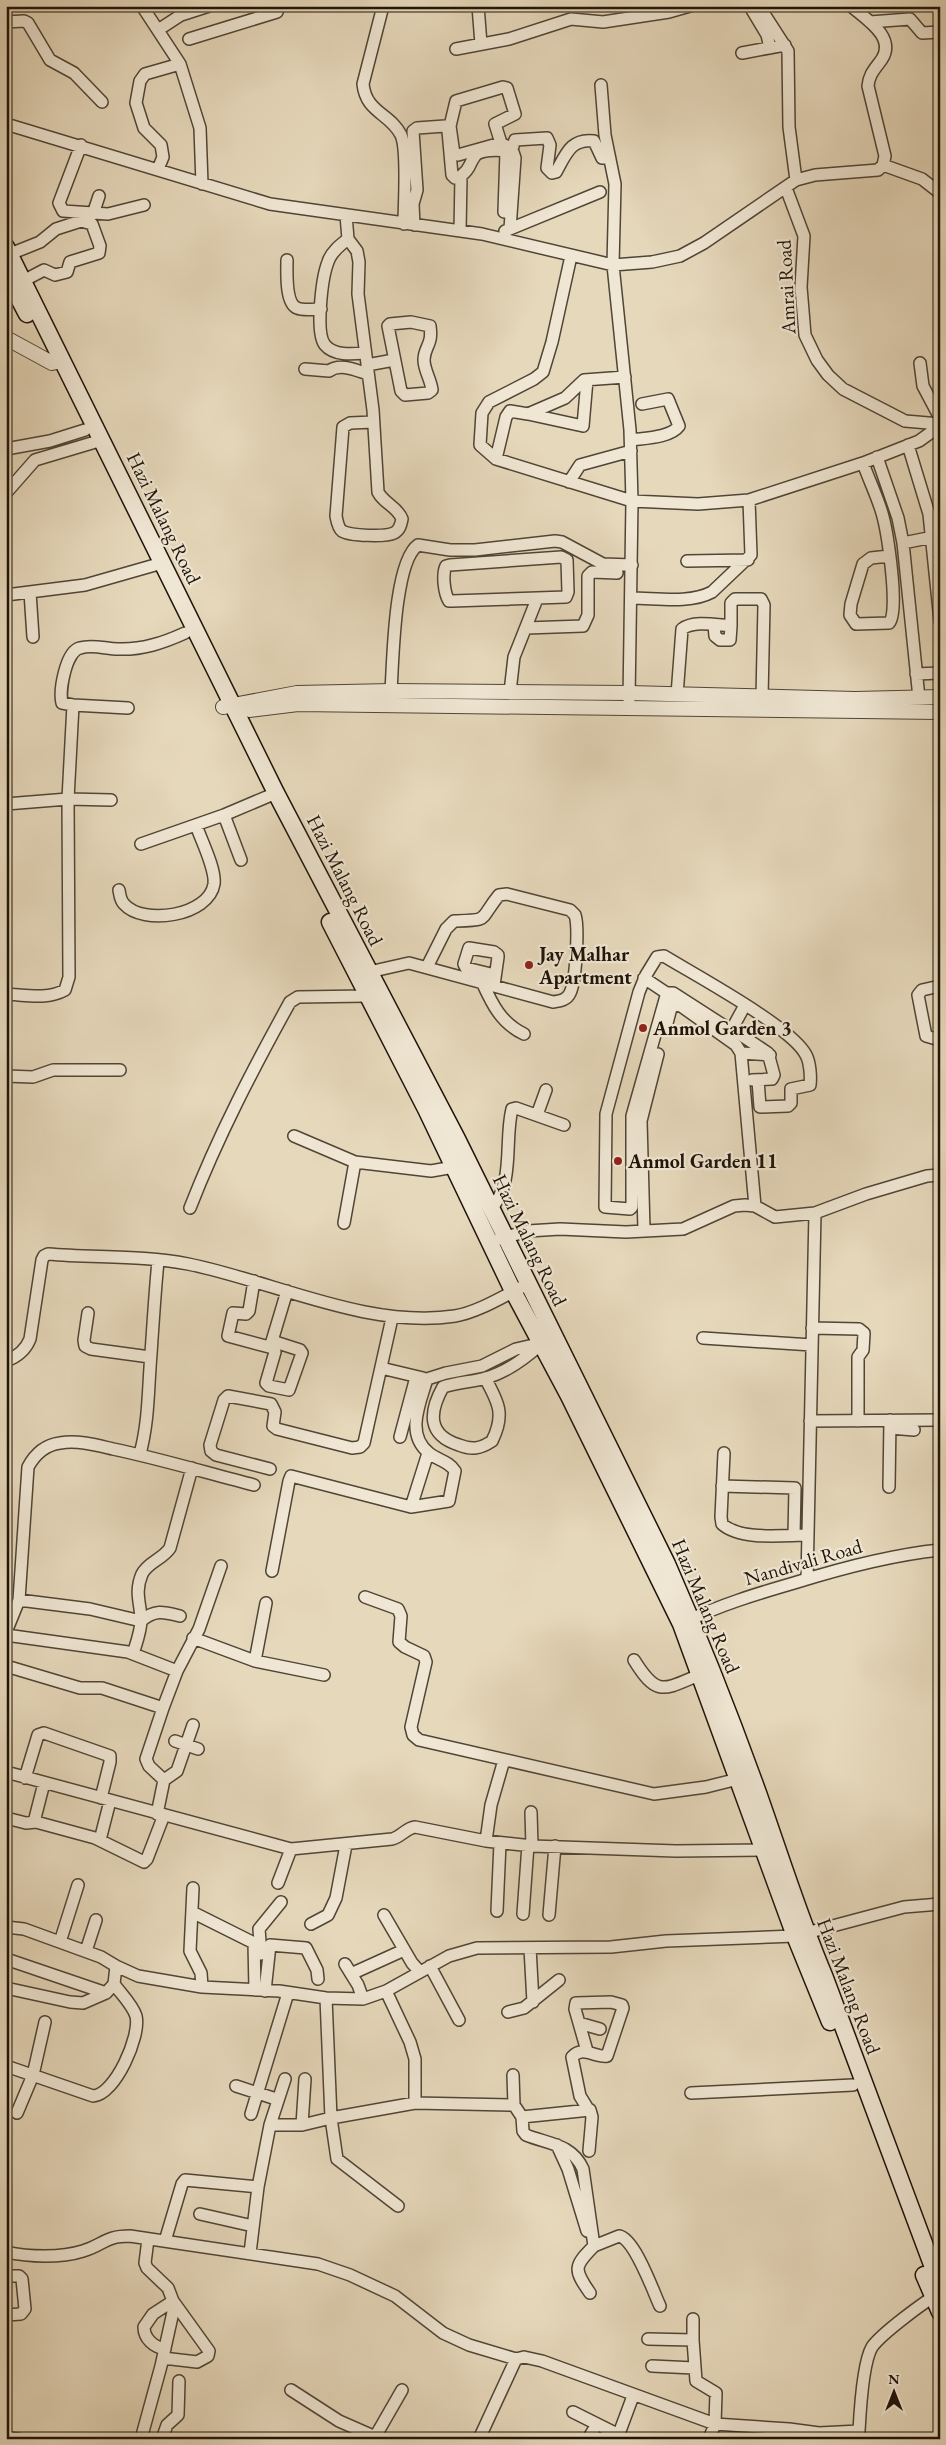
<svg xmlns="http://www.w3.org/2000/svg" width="946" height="2445" font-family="'EB Garamond',serif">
  <rect width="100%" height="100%" fill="#e6d8bb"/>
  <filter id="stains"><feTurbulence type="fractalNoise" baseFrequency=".004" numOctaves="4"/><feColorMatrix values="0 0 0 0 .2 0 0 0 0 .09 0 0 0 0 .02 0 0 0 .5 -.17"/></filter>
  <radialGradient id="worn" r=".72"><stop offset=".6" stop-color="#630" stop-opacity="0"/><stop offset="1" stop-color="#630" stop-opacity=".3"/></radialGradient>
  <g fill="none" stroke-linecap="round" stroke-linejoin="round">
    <g stroke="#504536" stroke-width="14">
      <path id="minor" d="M142,6L180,64L200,128L202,184
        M383,6L363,84C366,113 390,113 401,135C408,150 404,204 404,224
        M478,6L481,44
        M759,6L788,51L789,127L796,180
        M851,6C866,19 896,37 882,59C875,69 869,74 868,86L885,156L883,165L878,170L815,175L796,180L704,243L680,256L652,262L613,265L630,430L632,501L698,504L749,500L863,463L919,441L940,426
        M752,10L767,35L770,48
        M6,22L24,21L28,23L50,60L74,73L102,102
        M870,22L910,19L922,33L940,32
        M158,30L181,15L209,6
        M189,39L277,12L279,6
        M456,49L509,39L571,19L603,22L669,12L690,6
        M742,53L785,45
        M6,124L270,204L482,234L613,265L615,184L605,135L601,85
        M501,143L495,124L515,114L507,88L503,87L456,101L450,126L454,154L458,155L501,143L512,149
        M81,145L59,203L63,211L108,214L144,205
        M883,165L922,179L940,193
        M158,169L163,157L161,145L144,128L136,103L140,81L145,74L180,64
        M461,176C472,167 468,165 475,156C479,150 500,149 506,152L504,212
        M786,188L804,236L801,287L805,335L817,360L828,375L843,389L905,421L940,424
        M93,214L99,196
        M346,215L348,239L357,251L359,262L358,294L373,410L378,492C384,504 397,506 402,519C401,524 400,530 394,533C386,537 350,536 342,531C338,528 337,521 336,516L343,427L350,423L373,422
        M414,225L413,204L417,190L413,131L417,128L445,126L448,131L452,175L455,178L461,176L460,231
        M510,229L515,158L512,149L515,140L547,138L550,145L547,168L552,173L556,172C566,154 571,138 594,141L602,158H608
        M505,231L600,192
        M348,239C340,245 331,252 328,262C322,277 315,333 325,345C334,356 353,354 365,353
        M10,254L40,242L56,229L81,221L92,224L100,246L99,253L70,262L67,272L55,275L44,270L23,281
        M571,256L552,342L543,372L534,379L489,402L482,413L480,445L496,459L632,501L629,700
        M287,260C287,271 285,303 297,308C304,311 314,309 321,309
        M411,322L430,326C433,346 424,346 424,360C424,370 431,380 432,390L428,393L405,395L401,391L388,326L390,324Z
        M920,363L923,386L940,418
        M367,365L394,360
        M305,369L329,371C340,363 355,370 368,374
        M528,414L583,426L587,380
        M631,440C644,438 670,438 679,426L668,399L642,404
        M908,445L929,514L940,621
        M6,449L50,441L85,430
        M877,457L898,518L903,543L919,698
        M496,459L506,417L510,411L528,414L565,398L584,380L625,377
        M863,463C869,480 877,496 882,513C887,530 900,612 889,623L856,624L850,615L851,604L863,564L871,558L889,556
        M569,482L580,465L631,451
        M6,493L35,460L102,440
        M903,543L933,537
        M561,557L567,560L568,592L566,597L452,601H449C444,593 442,574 446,566L450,565Z
        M687,561L748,560
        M30,592L33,637
        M6,595L85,585L162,563
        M632,598C656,598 690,604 712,592L751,555L749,500
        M714,625L715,636L720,640H730L731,626
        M526,628L583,626L588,615V576L592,572L617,573
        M916,674L940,673
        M391,691C393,661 394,562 418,545L450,550H475L555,541L562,542L603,564L632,565
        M510,692L514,657L537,599
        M677,695L682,629C694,620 716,625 731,626V603L735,599H761L764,605L762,697
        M128,708L73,705L62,703C59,690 66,651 80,648C92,644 106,649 118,649C142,650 163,643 185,633
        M6,804L68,799L111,800
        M224,815L241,860
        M141,844L224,815L276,793
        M119,890C120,895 120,900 124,904C143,926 209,916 214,884C216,869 201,840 196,825
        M369,972L409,963L553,1002C560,1001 567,1000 570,993C576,981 579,927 575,915L570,910L507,894L499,895C478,921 491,920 454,921L446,929L427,967
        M644,978L668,994L672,1000
        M482,982C492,1004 501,1023 524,1034
        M494,985L498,957V955L494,952L469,948L464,964L466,968L495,975
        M940,986L922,990L918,995L926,1036L940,1040
        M6,994C26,995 47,1000 65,990L69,977L68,799L73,705
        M745,1005L732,1029L768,1053L774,1075L772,1079L752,1080
        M666,1027L671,1008L675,1005L681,1006L736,1045L741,1053L755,1206
        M726,1027L673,993H668L666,996L632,1116V1207L630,1209L605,1207L606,1114L639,992L646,975L657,957L664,956C695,975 792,1027 806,1055C810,1062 811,1077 810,1085L791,1089V1103L788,1106L760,1107L758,1080
        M741,1053L770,1055
        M6,1076L33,1077L53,1070H120
        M537,1115L546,1090
        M294,1136L355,1162L431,1171L454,1167
        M190,1208C218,1136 253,1069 290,1002L298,997L367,996L372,993
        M491,1209C515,1183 504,1141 512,1109L516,1108L564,1125
        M344,1223L355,1162
        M644,1230L641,1121L658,1054
        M499,1239L528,1231L560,1229L626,1232L683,1229L734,1206L745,1205L755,1206L775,1217L815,1213L866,1194L927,1176L940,1175
        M254,1281L249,1311L246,1314L233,1313L228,1336L273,1348
        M88,1313L84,1340L85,1346L91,1349L150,1357
        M812,1328L859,1329L864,1333L863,1350L858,1357V1421
        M703,1338L812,1345
        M272,1341L300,1350L302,1353L289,1390L269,1386L266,1383L275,1352L272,1341L287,1291
        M6,1361C17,1357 26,1349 30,1339L42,1260L44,1256L48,1254C94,1258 143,1255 188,1264C273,1281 367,1329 455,1316C479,1312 505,1295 528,1284
        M381,1368L423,1378
        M485,1378C499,1403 505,1415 492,1441C480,1449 472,1450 459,1445C427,1435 429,1412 443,1387C457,1382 472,1382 486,1378C507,1372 526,1358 542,1343
        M810,1421L940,1420
        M890,1428L914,1430
        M400,1437L416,1377
        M724,1453L721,1517L722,1524C741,1541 784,1535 808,1535
        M140,1454C149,1420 148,1389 151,1354C153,1323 155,1292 158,1261
        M270,1469L216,1455L211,1451L210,1445L224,1400L228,1396L271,1404L275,1412L273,1426L277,1429L352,1448L360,1447L364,1443L392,1318
        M722,1486L795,1488L794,1535
        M889,1487L890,1420
        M411,1507L428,1453
        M272,1571L289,1481L291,1476L411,1507L449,1501L455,1471C449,1461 437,1460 429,1453C405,1434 420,1403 427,1379L446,1373L482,1366L516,1349L542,1343
        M807,1579L815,1213
        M365,1597L398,1609L401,1616L399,1642L405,1647L424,1656L426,1662L411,1727L413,1735L419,1740L654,1794L706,1787L738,1779
        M141,1621L90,1609L19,1600L28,1467C35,1454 45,1445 60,1443C78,1440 96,1445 113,1449C161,1459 207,1473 254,1485
        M141,1621C155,1609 164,1612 180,1616
        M685,1622C720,1605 756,1594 794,1583C842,1568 890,1555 940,1550
        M6,1632L19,1600
        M6,1635L128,1652L177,1671
        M193,1638L255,1661L324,1675
        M133,1654C136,1644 141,1631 141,1620C141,1604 134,1593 142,1574C148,1562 163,1559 170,1548L192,1468
        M634,1660C657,1697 663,1690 699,1675
        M255,1661L266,1603
        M6,1666L80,1688H102L163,1708
        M175,1741L198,1749
        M6,1772L291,1849L392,1839C401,1837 406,1828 415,1827L486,1841L532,1846L676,1851L771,1850
        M25,1778L38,1735L44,1733L110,1756V1762L101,1798
        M164,1780L177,1771L193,1725
        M531,1812L532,1846
        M157,1814L164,1780L149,1766L146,1759L163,1708L177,1671L199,1629L221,1566
        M6,1818L26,1823L36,1822L95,1838L144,1862L147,1859L164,1815
        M34,1822L44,1783
        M100,1840L110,1801
        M486,1841L491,1805L504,1760
        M278,1883L291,1849
        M193,1888L190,1951L201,1973L202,1987
        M497,1911L500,1843
        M192,1912L254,1943L255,1990
        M523,1914L528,1845
        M384,1915L412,1963L420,1972
        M549,1915L555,1846
        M311,1924L328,1915L336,1898L346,1845
        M6,1927L24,1929L101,1957L116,1966L138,1976L202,1987L279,1991L326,1998L363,1999L386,1991L449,1956L477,1948L611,1947L666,1941L795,1936L904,1907L940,1904
        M60,1942L78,1885
        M530,1948L533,2002
        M86,1951L96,1920
        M261,1954L259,1929L281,1902
        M6,1959L106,1993L114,1984
        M345,1964L358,1985L363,1999
        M430,1966L459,2020
        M351,1974L404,1950
        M6,1988L70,2002L83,2003L106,1993
        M265,1991L270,1945L306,1948L317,1970L318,1979
        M386,1991L410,2042L415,2059V2103L331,2118L337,2159L398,2206
        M508,2012L524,2008L559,1980
        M579,2023L600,2029
        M587,2051L575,2009L576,2003L611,2002L622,2005L623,2008L607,2056C595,2058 583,2045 572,2057L580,2096L588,2109
        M6,2066L93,2096C115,2095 141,2036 136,2016C132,2004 121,1994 114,1984L116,1966
        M236,2086L273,2098
        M691,2093L853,2085
        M415,2103L514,2105L513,2075
        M514,2105L522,2117L523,2131L526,2135C548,2144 572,2144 583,2169L594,2246C574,2266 573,2269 590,2293
        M17,2113L33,2075L45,2022
        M251,2114L288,1993
        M522,2117L590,2110L592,2117L589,2151
        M270,2125L285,2079
        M302,2125L305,2079
        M557,2145L568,2169L587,2231
        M200,2214L253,2226
        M165,2241L182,2184L185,2180L258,2187
        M594,2246L619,2236C635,2239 653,2291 660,2306
        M6,2252C29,2257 61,2258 83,2251C104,2245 104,2236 130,2236L318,2264L350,2275L395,2296L443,2333L469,2345L516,2359
        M250,2253L258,2187L270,2125H302L331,2118L326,1998
        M6,2276H19L22,2279L25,2309L21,2314L6,2315
        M693,2319V2340
        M648,2339L693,2340L696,2381L716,2393L715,2424L709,2439
        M163,2358L197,2362L208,2356L209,2351L173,2301L153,2314L144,2327C144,2339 154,2347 165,2349
        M652,2366L694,2368
        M291,2390L339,2421L380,2439
        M573,2412L619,2435
        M375,2437L402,2390
        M6,2438L18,2439
        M141,2439L161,2366L173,2312V2301L168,2288L147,2268L145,2263L148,2239
        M162,2439L167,2425L178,2415L179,2381
        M479,2439L516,2359L524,2357L542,2361L715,2424L789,2429L819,2433L859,2431C860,2412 863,2362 872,2347C881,2334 925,2301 940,2293
        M588,2439L597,2424
        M617,2439L633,2396"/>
    </g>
    <g stroke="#504536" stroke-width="16">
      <path id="tertiary" d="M6,338L52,363L62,361
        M223,707L297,693L391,691L629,693L855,699L940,697
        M249,710L298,704L940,712"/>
    </g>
    <g stroke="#1e1409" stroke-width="19">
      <path id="secondary" d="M6,247L276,793L457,1139L667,1564C700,1639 730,1715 758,1793C780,1855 799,1917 825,1978L940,2286
        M6,274L27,314
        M330,922L426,1109L513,1291L569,1396L681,1624L795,1936L830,2022
        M924,2275L940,2312"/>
    </g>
    <use href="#minor" stroke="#efe6d3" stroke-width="11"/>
    <use href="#tertiary" stroke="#efe6d3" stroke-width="14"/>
    <use href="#secondary" stroke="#efe6d3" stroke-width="16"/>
  </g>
  <g fill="#8f2418" stroke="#efe6d3" stroke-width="2">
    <circle cx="529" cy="965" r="5"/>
    <circle cx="643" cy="1028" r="5"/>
    <circle cx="618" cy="1161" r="5"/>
  </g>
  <g text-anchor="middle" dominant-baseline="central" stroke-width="4.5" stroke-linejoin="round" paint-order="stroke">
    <g font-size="20" fill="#1e1409" stroke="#efe6d3">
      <text transform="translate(786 287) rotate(-93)">Amrai Road</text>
      <text transform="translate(164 518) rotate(64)">Hazi Malang Road</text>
      <text transform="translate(345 880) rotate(63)">Hazi Malang Road</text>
      <text transform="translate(530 1240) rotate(64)">Hazi Malang Road</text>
      <text transform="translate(803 1562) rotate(-16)">Nandivali Road</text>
      <text transform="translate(706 1606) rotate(67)">Hazi Malang Road</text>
      <text transform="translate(849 1986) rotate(69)">Hazi Malang Road</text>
    </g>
    <g font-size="20" font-weight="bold" fill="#1e1409" stroke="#efe6d3" text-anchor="start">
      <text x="539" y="954">Jay Malhar<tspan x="539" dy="23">Apartment</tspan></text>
      <text x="653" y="1028">Anmol Garden 3</text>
      <text x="628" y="1161">Anmol Garden 11</text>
    </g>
  </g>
  <rect width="946" height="2445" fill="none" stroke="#e6d8bb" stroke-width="25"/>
  <rect x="8" y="8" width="931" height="2430" fill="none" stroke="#1e1409" stroke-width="2.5"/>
  <rect x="12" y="12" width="921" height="2420" fill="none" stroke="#1e1409"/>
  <g transform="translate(894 2392)" stroke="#efe6d3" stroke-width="4" paint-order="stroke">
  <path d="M0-4L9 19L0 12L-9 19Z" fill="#1e1409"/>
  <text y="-8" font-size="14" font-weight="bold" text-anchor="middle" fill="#1e1409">N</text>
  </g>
  <rect width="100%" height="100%" filter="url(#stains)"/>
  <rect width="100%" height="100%" fill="url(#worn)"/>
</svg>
